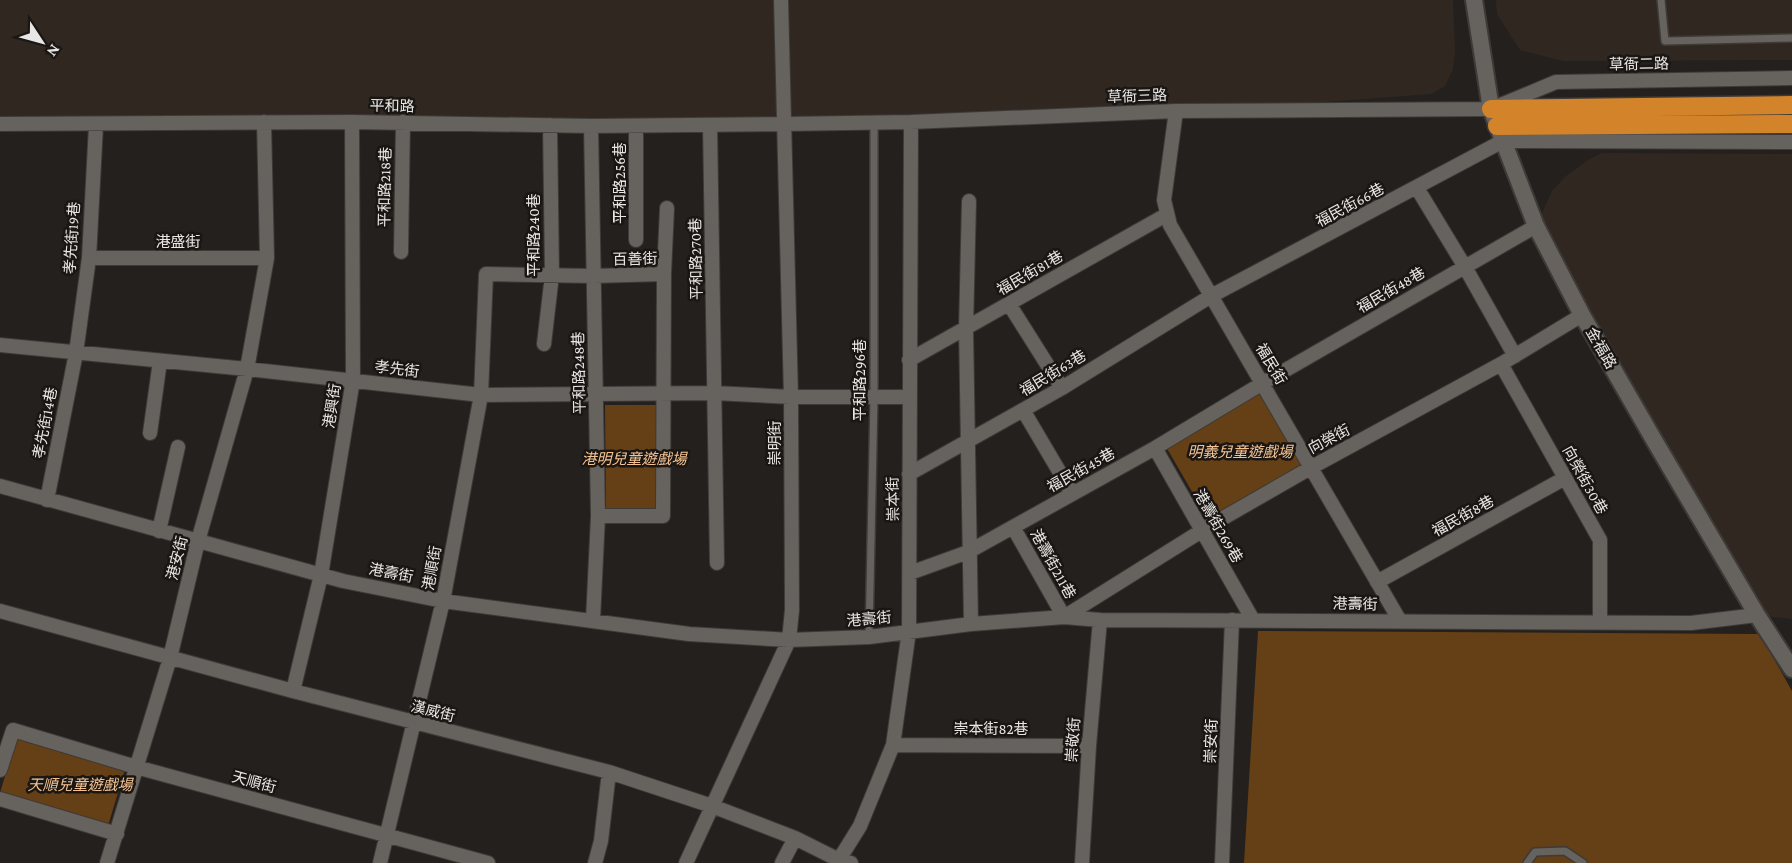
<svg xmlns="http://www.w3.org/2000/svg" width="1792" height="863" font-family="'Crimson Pro','Noto Sans TC',serif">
  <rect width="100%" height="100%" fill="#23201d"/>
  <path fill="#302820" d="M0,0H1453L1455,51L1453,69L1445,86L1431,94L1163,114L950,120L0,124Z
    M1496,0H1792V60L1564,61L1520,50L1497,14Z
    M1602,153L1792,154V619L1756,615L1536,226L1552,191L1566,176L1588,160Z"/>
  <path fill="#653f15" d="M1260,389L1305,465L1209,521L1165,445Z
    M605,405H664L663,514H606Z
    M1258,631L1760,634L1792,691V863H1244Z
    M17,735L126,766L108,826L0,793Z"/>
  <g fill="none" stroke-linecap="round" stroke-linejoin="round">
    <g stroke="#3d3a38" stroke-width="10">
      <path id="service" d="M1661,0L1665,41L1792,38
        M869,637L874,397V122
        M1527,863L1535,852L1565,851L1583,863"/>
    </g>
    <g stroke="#3d3a38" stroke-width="16">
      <path id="minor" d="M1176,111L1164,200L1170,225L1400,621
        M0,124L352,122L591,126L784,124L911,122L1176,111L1491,109L1556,82L1792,78
        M710,125L717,563
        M591,126L598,516L593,620
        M1417,188L1465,267L1515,356
        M969,201L966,329L971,624
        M636,240V126
        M401,252L403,122
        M89,258H267
        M1009,304L1062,388
        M544,344L552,275L550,125
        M0,345L247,369L481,395L714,393L791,397H910
        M909,360L1166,215
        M1501,364L1600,540V623
        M1023,410L1072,493
        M150,433L160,361
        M1155,448L1253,620
        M909,474L1062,388L1211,296L1503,141L1792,142
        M0,486L343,581L443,601L689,634L789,640L869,637L971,624L1064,617L1100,620L1691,623L1757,615
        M47,500L76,353L89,258L96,125
        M598,516H663L664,274L667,208
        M1013,527L1064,617L1211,525L1312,467L1501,364L1582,315
        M159,531L178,447
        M910,573L968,552L1155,448L1263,383L1536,226
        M1377,582L1565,478
        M0,611L293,691L609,772L712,806L795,838L839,860L851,863
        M293,691L321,575L353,380L352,122
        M893,745L1089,746
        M0,770L13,730L136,767L488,863
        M0,799L117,834
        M107,863L170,658L198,541L247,369L267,258L264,122
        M380,863L443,601L481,395L486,274L593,276L664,274
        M595,863L601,841L609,772
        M686,863L789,640L792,610L791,397L781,0
        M782,863L795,838
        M837,863L860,826L893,745L909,631L911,122
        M1082,863L1089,746L1100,620
        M1222,863L1232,620"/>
    </g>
    <g stroke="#3d3a38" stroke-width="20">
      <path id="tertiary" d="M1474,0L1491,109L1536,226L1582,315L1654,440L1757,615L1792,669"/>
    </g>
    <g stroke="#3d3a38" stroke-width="21">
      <path id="motorway" d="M1491,109L1792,105
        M1497,126L1792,124"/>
    </g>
    <use href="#service" stroke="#66625e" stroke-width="7"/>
    <use href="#minor" stroke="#66625e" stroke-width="14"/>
    <use href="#tertiary" stroke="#66625e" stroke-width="16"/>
    <use href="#motorway" stroke="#d3842b" stroke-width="18"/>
  </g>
  <g text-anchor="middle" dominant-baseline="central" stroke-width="5" stroke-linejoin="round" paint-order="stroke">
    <g font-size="15" fill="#e9e7e5" stroke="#1a1613">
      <text transform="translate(1639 64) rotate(-1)">草衙二路</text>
      <text transform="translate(1137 96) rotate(-2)">草衙三路</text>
      <text transform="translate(392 106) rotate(1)">平和路</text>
      <text transform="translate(620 183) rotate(-90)">平和路256巷</text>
      <text transform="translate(385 187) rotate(-89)">平和路218巷</text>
      <text transform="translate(1350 205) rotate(-28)">福民街66巷</text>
      <text transform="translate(534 235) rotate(-90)">平和路240巷</text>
      <text transform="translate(72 238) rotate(-86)">孝先街19巷</text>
      <text x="178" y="242">港盛街</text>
      <text transform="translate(635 259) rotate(-1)">百善街</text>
      <text transform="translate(696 259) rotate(-91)">平和路270巷</text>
      <text transform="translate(1030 273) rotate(-30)">福民街81巷</text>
      <text transform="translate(1391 290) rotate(-30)">福民街48巷</text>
      <text transform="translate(1601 348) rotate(60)">金福路</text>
      <text transform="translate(1271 364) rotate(59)">福民街</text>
      <text transform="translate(397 369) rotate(7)">孝先街</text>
      <text transform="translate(579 373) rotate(-91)">平和路248巷</text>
      <text transform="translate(1053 373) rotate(-31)">福民街63巷</text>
      <text transform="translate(860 380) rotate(-90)">平和路296巷</text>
      <text transform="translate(332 406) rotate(-81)">港興街</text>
      <text transform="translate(45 423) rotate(-79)">孝先街14巷</text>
      <text transform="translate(1329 439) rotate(-28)">向榮街</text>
      <text transform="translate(775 443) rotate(-90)">崇明街</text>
      <text transform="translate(1081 470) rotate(-29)">福民街45巷</text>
      <text transform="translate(1585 480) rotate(61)">向榮街30巷</text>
      <text transform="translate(893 499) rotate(-91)">崇本街</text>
      <text transform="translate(1463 516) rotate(-29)">福民街8巷</text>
      <text transform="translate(1218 526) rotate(60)">港壽街269巷</text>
      <text transform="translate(177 558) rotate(-76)">港安街</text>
      <text transform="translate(1053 564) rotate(61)">港壽街211巷</text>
      <text transform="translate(432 568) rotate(-80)">港順街</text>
      <text transform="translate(391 573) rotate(11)">港壽街</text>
      <text transform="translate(1355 604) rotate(1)">港壽街</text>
      <text transform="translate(869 619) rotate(-5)">港壽街</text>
      <text transform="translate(433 711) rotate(14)">漢威街</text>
      <text x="991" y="729">崇本街82巷</text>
      <text transform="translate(1073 740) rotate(-86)">崇敬街</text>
      <text transform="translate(1211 741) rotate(-88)">崇安街</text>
      <text transform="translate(254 782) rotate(15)">天順街</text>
    </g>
    <g font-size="15" font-style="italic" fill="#f6c494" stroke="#1a1613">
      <text x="1240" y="452">明義兒童遊戲場</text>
      <text x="634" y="459">港明兒童遊戲場</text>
      <text x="80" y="785">天順兒童遊戲場</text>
    </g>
  </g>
  <g transform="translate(42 42) rotate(126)" stroke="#1a1613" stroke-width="4.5" paint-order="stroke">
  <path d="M0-4.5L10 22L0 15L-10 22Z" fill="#e9e7e5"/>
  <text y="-9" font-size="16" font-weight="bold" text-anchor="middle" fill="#e9e7e5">N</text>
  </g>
</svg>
